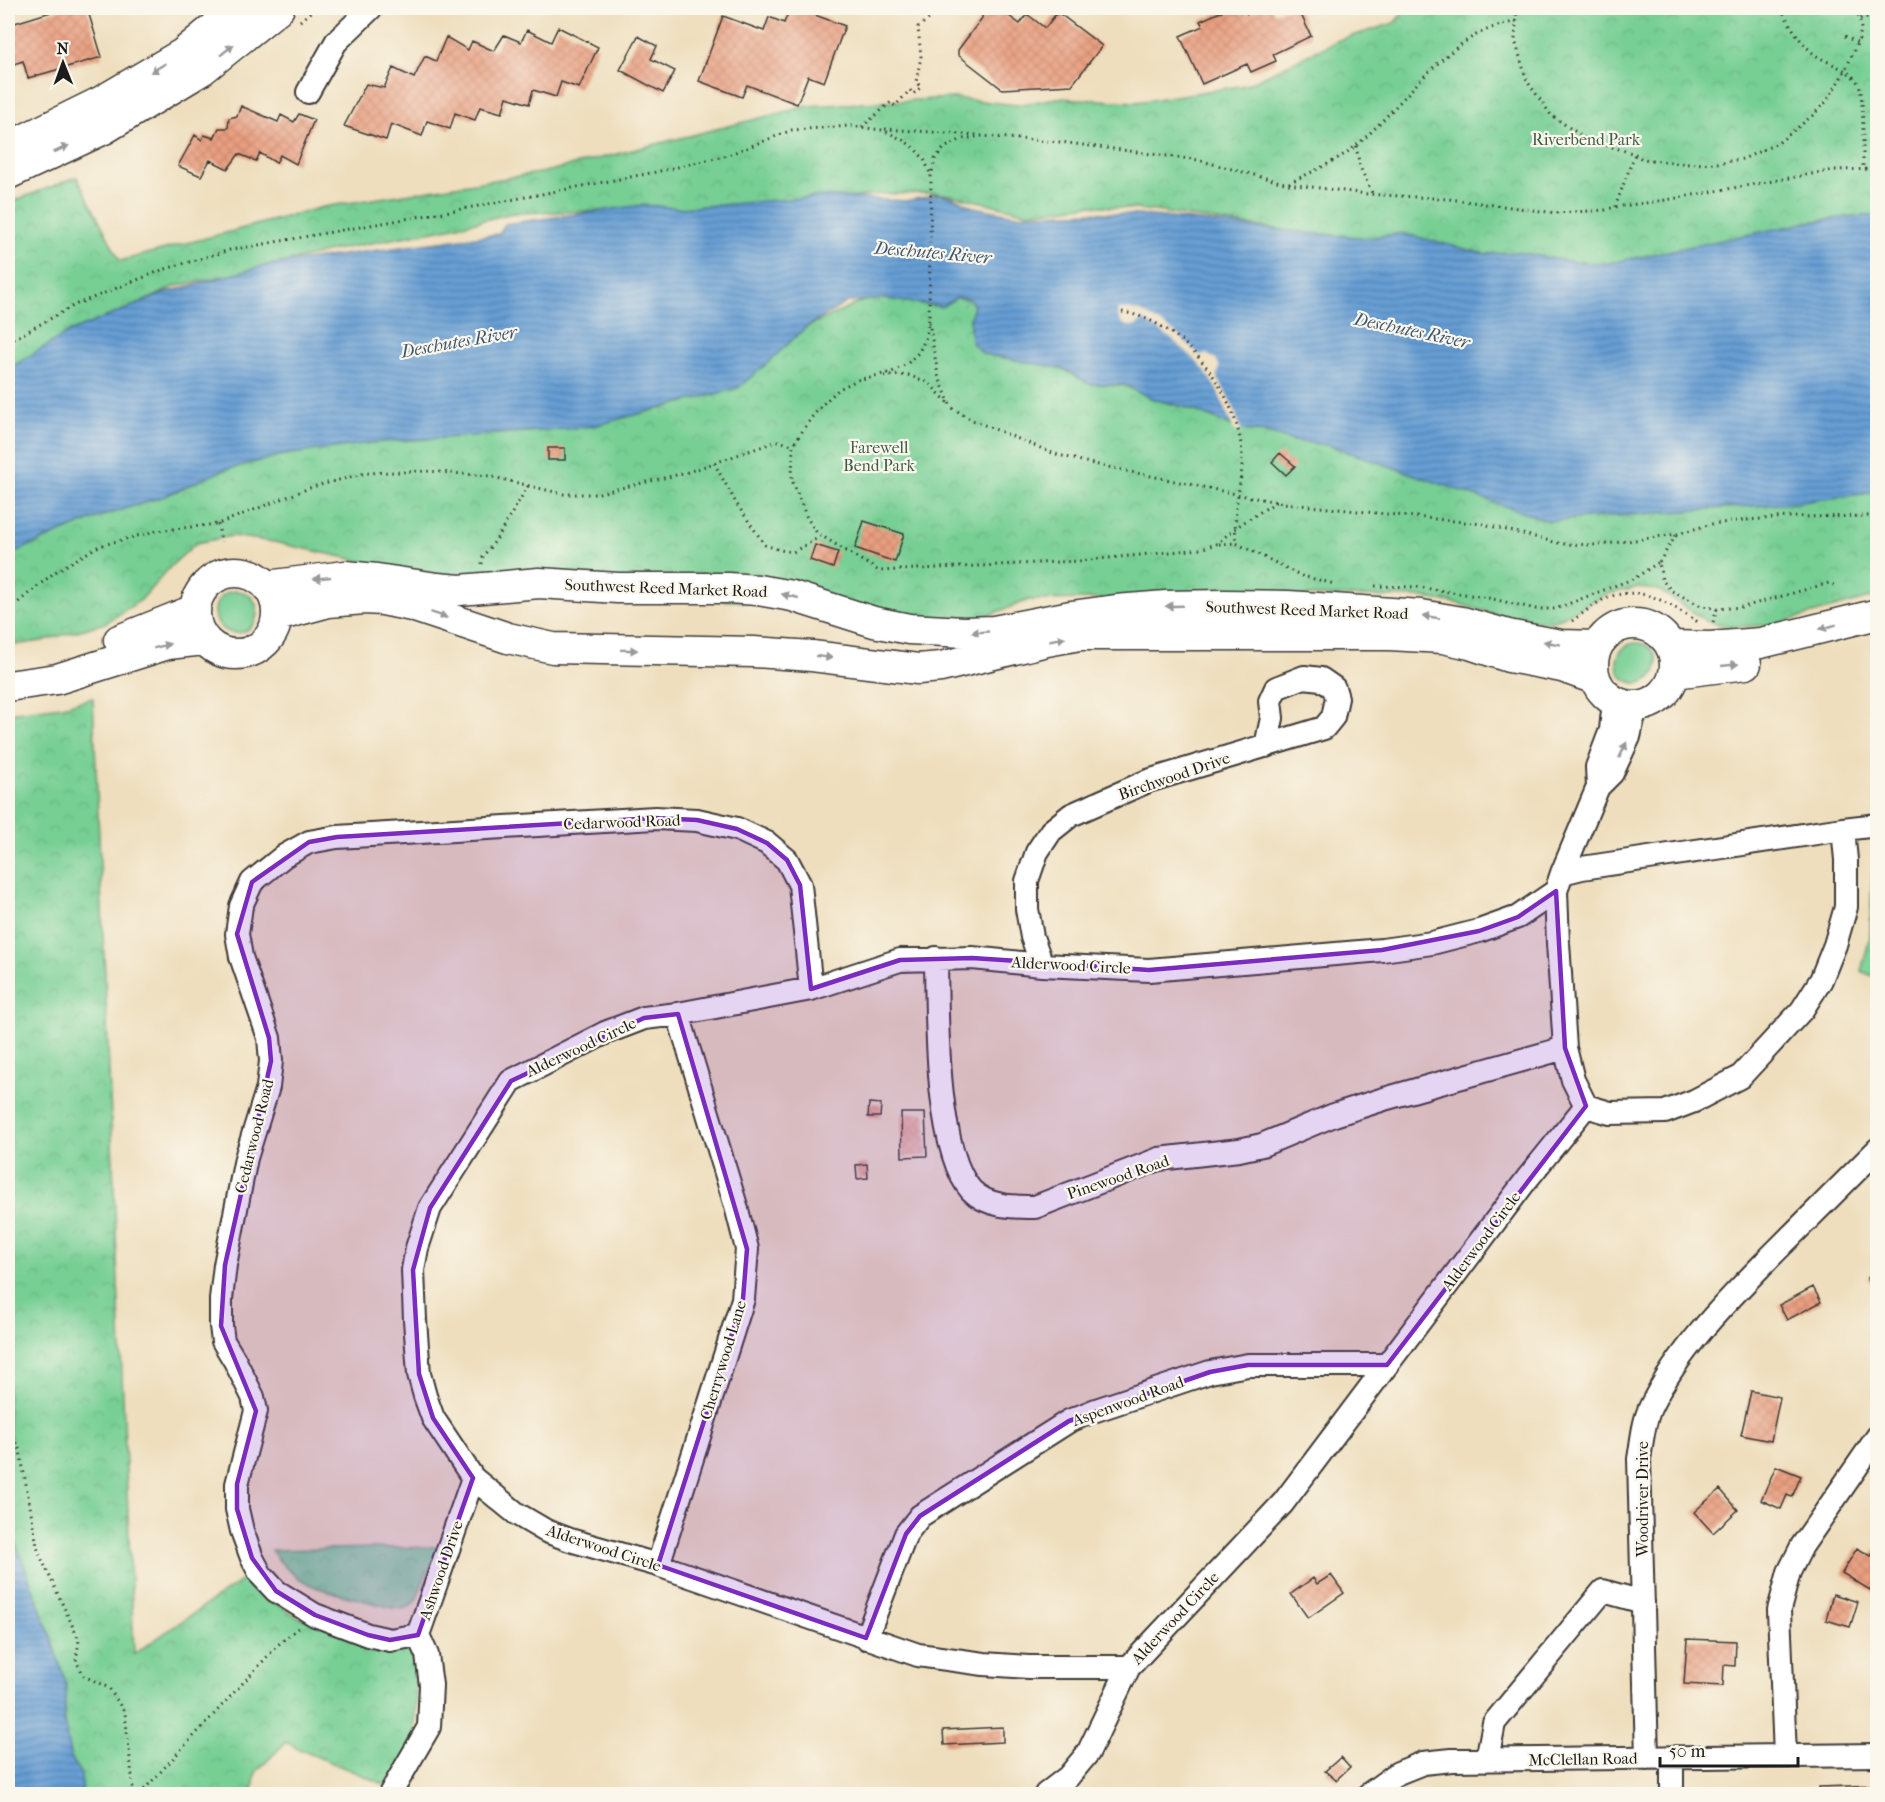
<svg xmlns="http://www.w3.org/2000/svg" width="1885" height="1802" font-family="'IM FELL French Canon',serif">
  <defs>
    <pattern id="park-crowns" width="20" height="18" patternUnits="userSpaceOnUse" patternTransform="scale(1.5)"><rect width="20" height="18" fill="#77cf94"/><path d="M2 6a3 3 0 1 1 6 0M12 15a3 3 0 1 1 6 0" fill="none" stroke="#66b17f"/></pattern>
    <pattern id="water-rules" width="6" height="5" patternUnits="userSpaceOnUse" patternTransform="scale(1.5)"><rect width="6" height="5" fill="#669ed4"/><path d="M0 2.5h6" fill="none" stroke="#5380ab"/></pattern>
    <pattern id="building-cross-hatch" width="8" height="8" patternUnits="userSpaceOnUse" patternTransform="scale(1.5)"><rect width="8" height="8" fill="#e99f80"/><path d="M0 0l8 8M0 8l8-8" fill="none" stroke="#c7886e"/></pattern>
  </defs>
  <rect width="100%" height="100%" fill="#fbf7ec"/>
  <filter id="ink" filterUnits="userSpaceOnUse"><feTurbulence type="fractalNoise" baseFrequency=".0167" numOctaves="2"/><feDisplacementMap in="SourceGraphic" scale="12" xChannelSelector="R" yChannelSelector="G"/><feConvolveMatrix kernelMatrix="1 2 1 2 8 2 1 2 1" color-interpolation-filters="sRGB"/></filter>
  <filter id="wash" filterUnits="userSpaceOnUse"><feTurbulence type="fractalNoise" baseFrequency=".008" numOctaves="4" result="noise"/><feDisplacementMap in="SourceGraphic" scale="24" xChannelSelector="R" yChannelSelector="G"/><feGaussianBlur stdDeviation="1.35" result="paint"/><feColorMatrix in="noise" values="0 0 0 0 0 0 0 0 0 0 0 0 0 0 0 0 0 1.4 0 .05"/><feComposite in="paint" operator="in"/></filter>
  <g filter="url(#wash)">
    <rect width="100%" height="100%" fill="#eedebd"/>
    <path fill="#77cf94" stroke="#4a7658" stroke-width="1.5" d="M215 612a21 21 0 1 1 42 0a21 21 0 1 1-42 0Z
      M1617 663a20 20 0 1 1 40 0a20 20 0 1 1-40 0Z"/>
    <path fill="url(#park-crowns)" stroke="#4a7658" stroke-width="1.5" d="M1407,8H1877V224L1585,272L1218,221L1155,211L1090,205L1028,213L952,195L935,193L880,194L775,207L513,213L454,227L330,251L249,271L176,286L109,318L8,375V203L77,177L120,261L323,207L545,172L808,106L954,98L1017,105L1057,98L1137,102L1246,85L1339,40L1394,23Z
      M880,293L970,299L1064,369L1089,384L1124,385L1153,399L1188,408L1229,424L1264,432L1877,490V596L1773,625L1734,627L1708,622L1659,590L1636,588L1607,594L1555,621L1537,622L1505,617L1456,603L1418,597L1299,596L1029,600L973,621L482,580L388,567L274,542L232,536L196,543L171,566L141,600L105,623L42,641L8,646V530L169,472L749,354Z
      M93,698L134,1654L248,1576L269,1599L298,1617L406,1647L415,1657L416,1664L415,1738L393,1788L301,1750L286,1742L256,1772L252,1794H48L8,1640V713L62,706Z
      M1877,865V978L1861,971L1870,937L1872,873Z
      M441,1547L426,1576L416,1600L409,1607L401,1609C387,1607 373,1603 359,1599C321,1590 295,1585 271,1550Z"/>
    <path fill="url(#water-rules)" stroke="#415d78" stroke-width="1.5" d="M939,194L953,197L973,207L1017,215L1092,212L1164,217L1287,231L1368,238L1401,233L1485,254L1518,252L1574,262L1610,263L1809,222L1853,216H1877V492L1794,503L1548,521L1328,445L1294,441L1264,432L1242,430L1188,408L1153,399L1124,385L1089,384L1064,369L983,354L972,343L970,332V318L974,306L970,299L956,298L942,307L886,299L847,302L805,328L771,360L738,388L593,426L555,430L370,443L283,455L221,471L165,496L93,519L8,555V369L69,332L165,293L267,265L499,234L505,224L643,205L681,208L825,196L906,201Z
      M8,1522L50,1634L66,1683L64,1721L70,1755L81,1775L83,1794H8Z"/>
    <path fill="#eedebd" d="M1118,308L1138,311L1149,316L1173,331L1200,355L1206,354L1216,359L1219,365V371L1216,375L1234,408L1242,433L1234,430L1217,390L1205,371L1193,358L1173,340L1143,320L1136,326H1128L1122,323L1119,319Z"/>
    <g id="blocks">
      <path fill="url(#building-cross-hatch)" d="M64,8H87L102,57L28,78L23,61L8,66V25Z
        M790,8H796L845,26L824,82L808,76L797,104L747,85L742,97L699,81L723,16L764,31L769,17L784,23Z
        M982,8H998L1020,24L1027,14L1045,28L1056,14H1060L1102,46L1072,85L1002,89L958,55V50L982,18Z
        M1229,8H1245L1247,14L1261,8H1271L1274,13L1287,8H1298L1311,36L1273,54L1276,61L1251,72L1247,64L1202,84L1180,36L1203,26L1200,21Z
        M558,27L598,47L579,88L561,82L556,97L533,90L529,104L507,97L502,113L480,107L475,120L455,113L450,129L427,121L422,136L391,124L386,140L344,126L366,84L384,88L393,68L414,78L425,56L436,61L446,37L468,50L472,41L494,51L504,35L521,42L527,30L551,42Z
        M638,36L657,46L651,59L675,71L663,93L620,70Z
        M241,106L278,122L281,115L294,122L299,114L314,120L296,164L280,155L276,163L260,153L256,161L239,154L228,169L210,160L201,176L178,166L195,135L202,140L204,135L214,138L219,128H228L229,118L237,116Z
        M548,448H565V460H548Z
        M1280,453L1295,466L1286,475L1272,462Z
        M864,521L904,534L895,562L855,548Z
        M815,545L838,552L833,568L810,560Z
        M869,1103L881,1104L880,1117H868Z
        M901,1113H925L927,1156L902,1157Z
        M867,1164L868,1178L857,1179L856,1165Z
        M1878,1267V1288L1867,1279Z
        M1813,1287L1821,1302L1787,1320L1779,1305Z
        M1751,1391L1780,1397L1771,1441L1741,1435Z
        M1776,1466L1801,1476L1792,1497L1787,1495L1781,1509L1761,1500Z
        M1720,1489L1738,1510L1713,1533L1694,1512Z
        M1878,1546V1595L1842,1573L1857,1548L1871,1556Z
        M1331,1575L1344,1593L1308,1618L1291,1594L1313,1578L1317,1584Z
        M1833,1594L1858,1602L1850,1627L1826,1620Z
        M1687,1639L1736,1641L1735,1666L1724,1665L1723,1686L1684,1684Z
        M1003,1727V1742L944,1745L943,1730Z
        M1341,1757L1350,1767L1336,1780L1325,1771Z
        M1878,1785V1794H1819V1787Z"/>
    </g>
  </g>
  <g filter="url(#ink)">
    <use href="#blocks" fill-opacity="0" stroke="#3c3934" stroke-width="1.5"/>
    <g fill="none" stroke-linecap="round" stroke-linejoin="round">
      <g stroke="#3c3934" stroke-width="26">
        <path id="minor" d="M308,92L336,42L371,8
          M1598,787L1597,767L1611,730L1614,701
          M1562,873L1582,868L1843,829
          M1556,891L1518,917L1479,931L1432,943L1382,950L1149,970L1042,965L972,958L900,960L811,989L678,1014L644,1018L605,1033L511,1081L430,1208L417,1248L413,1270L415,1320L419,1374L425,1396L433,1418L473,1478L517,1514L546,1531L570,1540L658,1565L918,1655L984,1664L1029,1667H1129L1283,1503L1527,1179L1586,1106L1573,1080L1565,1048L1558,943L1556,891L1562,873L1598,787L1612,773L1629,737L1636,706
          M936,958C937,1013 935,1149 971,1190C987,1207 1014,1207 1035,1207L1159,1159L1239,1150L1262,1145L1334,1115L1384,1099L1565,1048
          M1042,965L1032,937L1027,909V881L1037,852L1051,831L1071,815L1148,781L1324,728L1333,717L1337,698L1334,688L1321,679L1304,677L1276,688L1270,701L1272,718L1266,746
          M1586,1106L1610,1113L1665,1112L1694,1101L1740,1077L1802,1010L1821,980L1835,945L1846,907V860L1843,829L1878,825
          M658,1565L743,1299L747,1249L736,1206L678,1014
          M418,1635L390,1640L368,1635L315,1615L276,1591L261,1575L252,1558L242,1531L237,1509V1484L256,1411L253,1397L235,1361L223,1341L221,1326V1299L225,1265L246,1158L268,1087L271,1061L269,1038L241,957L237,934L241,906L252,882L284,856L309,842L337,837L655,818L697,820L737,829L767,843L787,860L800,885L811,989
          M866,1638L906,1534L920,1516L1069,1421L1096,1410L1210,1372L1248,1365H1387
          M1785,1756L1779,1610L1789,1572L1802,1546L1878,1436
          M1647,1758L1639,1459C1642,1442 1643,1422 1651,1406C1679,1348 1730,1298 1774,1253C1809,1218 1843,1184 1878,1149
          M1672,1758V1794
          M1487,1760L1494,1723L1603,1591L1643,1602
          M390,1794L429,1727L431,1685L427,1655L418,1635L473,1478
          M1046,1794L1068,1777L1088,1753L1129,1667
          M1369,1794L1398,1773L1423,1763L1452,1760L1878,1755"/>
      </g>
      <g stroke="#3c3934" stroke-width="33">
        <path id="major" d="M8,145L23,140L102,101L182,54L238,8
          M8,174L104,129L202,70L279,8
          M195 613a41 41 0 1 1 82 0a41 41 0 1 1-82 0Z
          M267,586L345,576L377,579L437,588L460,590L539,583L618,588H728L758,590L792,596L874,622L909,629L964,632L994,631L1071,616L1116,610L1166,606L1224,605L1288,606L1421,615L1462,622L1508,635L1561,645L1597,646
          M277,616L328,602L364,599L383,600L412,606L508,638L553,648L754,652L812,656L918,669L941,667L1047,641L1080,635H1389L1443,638L1470,644L1509,657L1562,667L1595,679
          M1593 665a41 41 0 1 1 82 0a41 41 0 1 1-82 0Z
          M119,640L194,610
          M1671,646L1710,647L1761,643L1878,614
          M1674,673L1746,664
          M8,686L57,679L168,644L204,640"/>
      </g>
      <path stroke="#3c3934" stroke-width="3" stroke-dasharray="1.5 4.5" stroke-linecap="butt" d="M1517,8L1515,40L1527,81L1551,115L1586,139L1635,154L1642,159L1689,164L1717,163L1743,159L1778,143L1812,116L1827,101L1845,71L1859,39L1861,29L1860,19L1855,8
        M1781,8C1790,25 1801,45 1817,56C1831,65 1851,69 1859,85C1864,95 1863,153 1863,169
        M1860,19L1878,15
        M300,21L315,8
        M1845,36L1857,43
        M862,127L891,102L895,106L910,90L913,94L921,87L916,82L921,57L918,27L944,8
        M885,129L977,135
        M1356,146L1360,167L1373,195
        M1289,183C1311,172 1338,161 1358,144C1399,109 1438,49 1489,29C1498,25 1507,24 1516,21
        M1615,207L1635,154
        M1122,312C1184,321 1239,394 1242,455C1243,471 1239,486 1237,501C1235,515 1235,529 1236,543
        M929,322L938,375L951,407L970,419L1055,454L1089,463L1255,498L1290,504L1483,524L1562,544L1599,545L1677,534L1711,524L1747,520L1789,517L1878,516
        M8,342L77,304L162,270L230,250L484,205L656,172L728,155L792,130L850,126L883,130L905,141L915,149L924,159L931,175
        M884,376L908,375L929,383L950,405
        M714,463L736,503L765,545L780,550L793,552L823,535
        M1276,502L1241,524L1216,544L1201,549L1078,561L879,571L817,533L807,518L792,480L793,445L812,417L825,402L839,389L857,380L892,372L908,363L919,352L926,337L929,319L931,177L935,159L944,148L962,139L982,136L1060,142L1198,160L1288,184L1367,194L1449,199L1556,213L1605,210L1615,207L1660,201L1834,170L1878,169
        M218,524L221,542
        M1219,544L1236,543L1302,576L1335,584
        M1659,562L1677,534
        M482,564L483,556L496,540L528,486
        M1877,577L1878,568
        M1375,586L1417,587L1484,597L1536,609H1555L1635,578L1659,562L1662,580L1672,591L1699,605L1717,609L1743,607L1829,583L1836,586
        M8,608L16,604L55,572L99,546L156,531L218,524L312,487L366,473L427,471L489,476L563,494H595L685,473L778,441L793,445
        M1572,621C1584,613 1598,600 1612,596C1647,586 1670,605 1698,622
        M1713,622L1717,609
        M8,1420L20,1451L38,1551L79,1640L76,1661L84,1676L109,1688L125,1713L134,1794
        M140,1794L279,1644L299,1627"/>
      <use href="#minor" stroke="#fff" stroke-width="22"/>
      <use href="#major" stroke="#fff" stroke-width="30"/>
    </g>
    <defs><path id="oneway-solid" d="M-6-.8H1V-3.2L6.5 0L1 3.2V.8H-6Z" transform="scale(1.5)"/></defs>
    <g fill="#999">
      <use href="#oneway-solid" transform="translate(227 50) rotate(-39)"/>
      <use href="#oneway-solid" transform="translate(158 68) rotate(149)"/>
      <use href="#oneway-solid" transform="translate(61 149) rotate(-25)"/>
      <use href="#oneway-solid" transform="translate(322 578) rotate(174)"/>
      <use href="#oneway-solid" transform="translate(790 596) rotate(-167)"/>
      <use href="#oneway-solid" transform="translate(1174 606) rotate(178)"/>
      <use href="#oneway-solid" transform="translate(439 615) rotate(19)"/>
      <use href="#oneway-solid" transform="translate(1431 617) rotate(-171)"/>
      <use href="#oneway-solid" transform="translate(1828 627) rotate(165)"/>
      <use href="#oneway-solid" transform="translate(980 632) rotate(177)"/>
      <use href="#oneway-solid" transform="translate(1057 639) rotate(-10)"/>
      <use href="#oneway-solid" transform="translate(1552 643) rotate(-170)"/>
      <use href="#oneway-solid" transform="translate(162 646) rotate(-15)"/>
      <use href="#oneway-solid" transform="translate(629 650) rotate(1)"/>
      <use href="#oneway-solid" transform="translate(824 657) rotate(7)"/>
      <use href="#oneway-solid" transform="translate(1730 665) rotate(-6)"/>
      <use href="#oneway-solid" transform="translate(1623 750) rotate(-65)"/>
    </g>
  </g>
  <path fill="#7b2cbf" fill-opacity="0.2" stroke="#7b2cbf" stroke-width="4.5" stroke-linejoin="round" d="M655,818L697,820L737,829L767,843L787,860L800,885L811,989L900,960L972,958L1149,970L1382,950L1479,931L1518,917L1556,891L1565,1048L1586,1106L1387,1365H1248L1210,1372L1069,1421L920,1516L906,1534L866,1638L658,1565L743,1299L747,1249L678,1014L644,1018L511,1081L430,1208L413,1270L419,1374L433,1418L473,1478L418,1635L390,1640L368,1635L315,1615L276,1591L252,1558L237,1509V1484L256,1411L221,1326L225,1265L271,1061L269,1038L237,934L252,882L309,842L337,837Z"/>
  <g text-anchor="middle" dominant-baseline="central" stroke-width="4.5" stroke-linejoin="round" paint-order="stroke">
    <g font-size="16" fill="#3c5b46" stroke="#fbf7ec">
      <text x="1586" y="139">Riverbend Park</text>
      <text x="879" y="447">Farewell<tspan x="879" dy="18">Bend Park</tspan></text>
    </g>
    <g font-size="16" fill="#1c1c1c" stroke="#fbf7ec">
      <text transform="translate(666 588) rotate(2)">Southwest Reed Market Road</text>
      <text transform="translate(1307 610) rotate(2)">Southwest Reed Market Road</text>
      <text transform="translate(1174 776) rotate(-19)">Birchwood Drive</text>
      <text transform="translate(622 822) rotate(-2)">Cedarwood Road</text>
      <text transform="translate(1071 965) rotate(3)">Alderwood Circle</text>
      <text transform="translate(581 1047) rotate(-25)">Alderwood Circle</text>
      <text transform="translate(254 1136) rotate(-76)">Cedarwood Road</text>
      <text transform="translate(1118 1177) rotate(-19)">Pinewood Road</text>
      <text transform="translate(1481 1241) rotate(-53)">Alderwood Circle</text>
      <text transform="translate(723 1360) rotate(-73)">Cherrywood Lane</text>
      <text transform="translate(1128 1401) rotate(-20)">Aspenwood Road</text>
      <text transform="translate(1642 1499) rotate(-90)">Woodriver Drive</text>
      <text transform="translate(604 1548) rotate(18)">Alderwood Circle</text>
      <text transform="translate(441 1570) rotate(-71)">Ashwood Drive</text>
      <text transform="translate(1175 1618) rotate(-47)">Alderwood Circle</text>
      <text transform="translate(1583 1759) rotate(-1)">McClellan Road</text>
    </g>
    <g font-size="18" font-style="italic" fill="#3d566f" stroke="#fbf7ec">
      <text transform="translate(933 253) rotate(5)">Deschutes River</text>
      <text transform="translate(1412 331) rotate(12)">Deschutes River</text>
      <text transform="translate(459 342) rotate(-10)">Deschutes River</text>
    </g>
  </g>
  <rect width="1885" height="1802" fill="none" stroke="#fbf7ec" stroke-width="30"/>
  <g transform="translate(63 63) rotate(359)" stroke="#fbf7ec" stroke-width="4.5" paint-order="stroke">
  <path d="M0-4.5L10 22L0 15L-10 22Z" fill="#1c1c1c"/>
  <text y="-9" font-size="16" font-weight="bold" text-anchor="middle" fill="#1c1c1c">N</text>
  </g>
  <path d="M1660 1757v9h138v-9" fill="none" stroke="#1c1c1c" stroke-width="3"/>
  <text x="1669" y="1757" font-size="18" fill="#1c1c1c" stroke="#fbf7ec" stroke-width="4.5" paint-order="stroke">50 m</text>
</svg>
